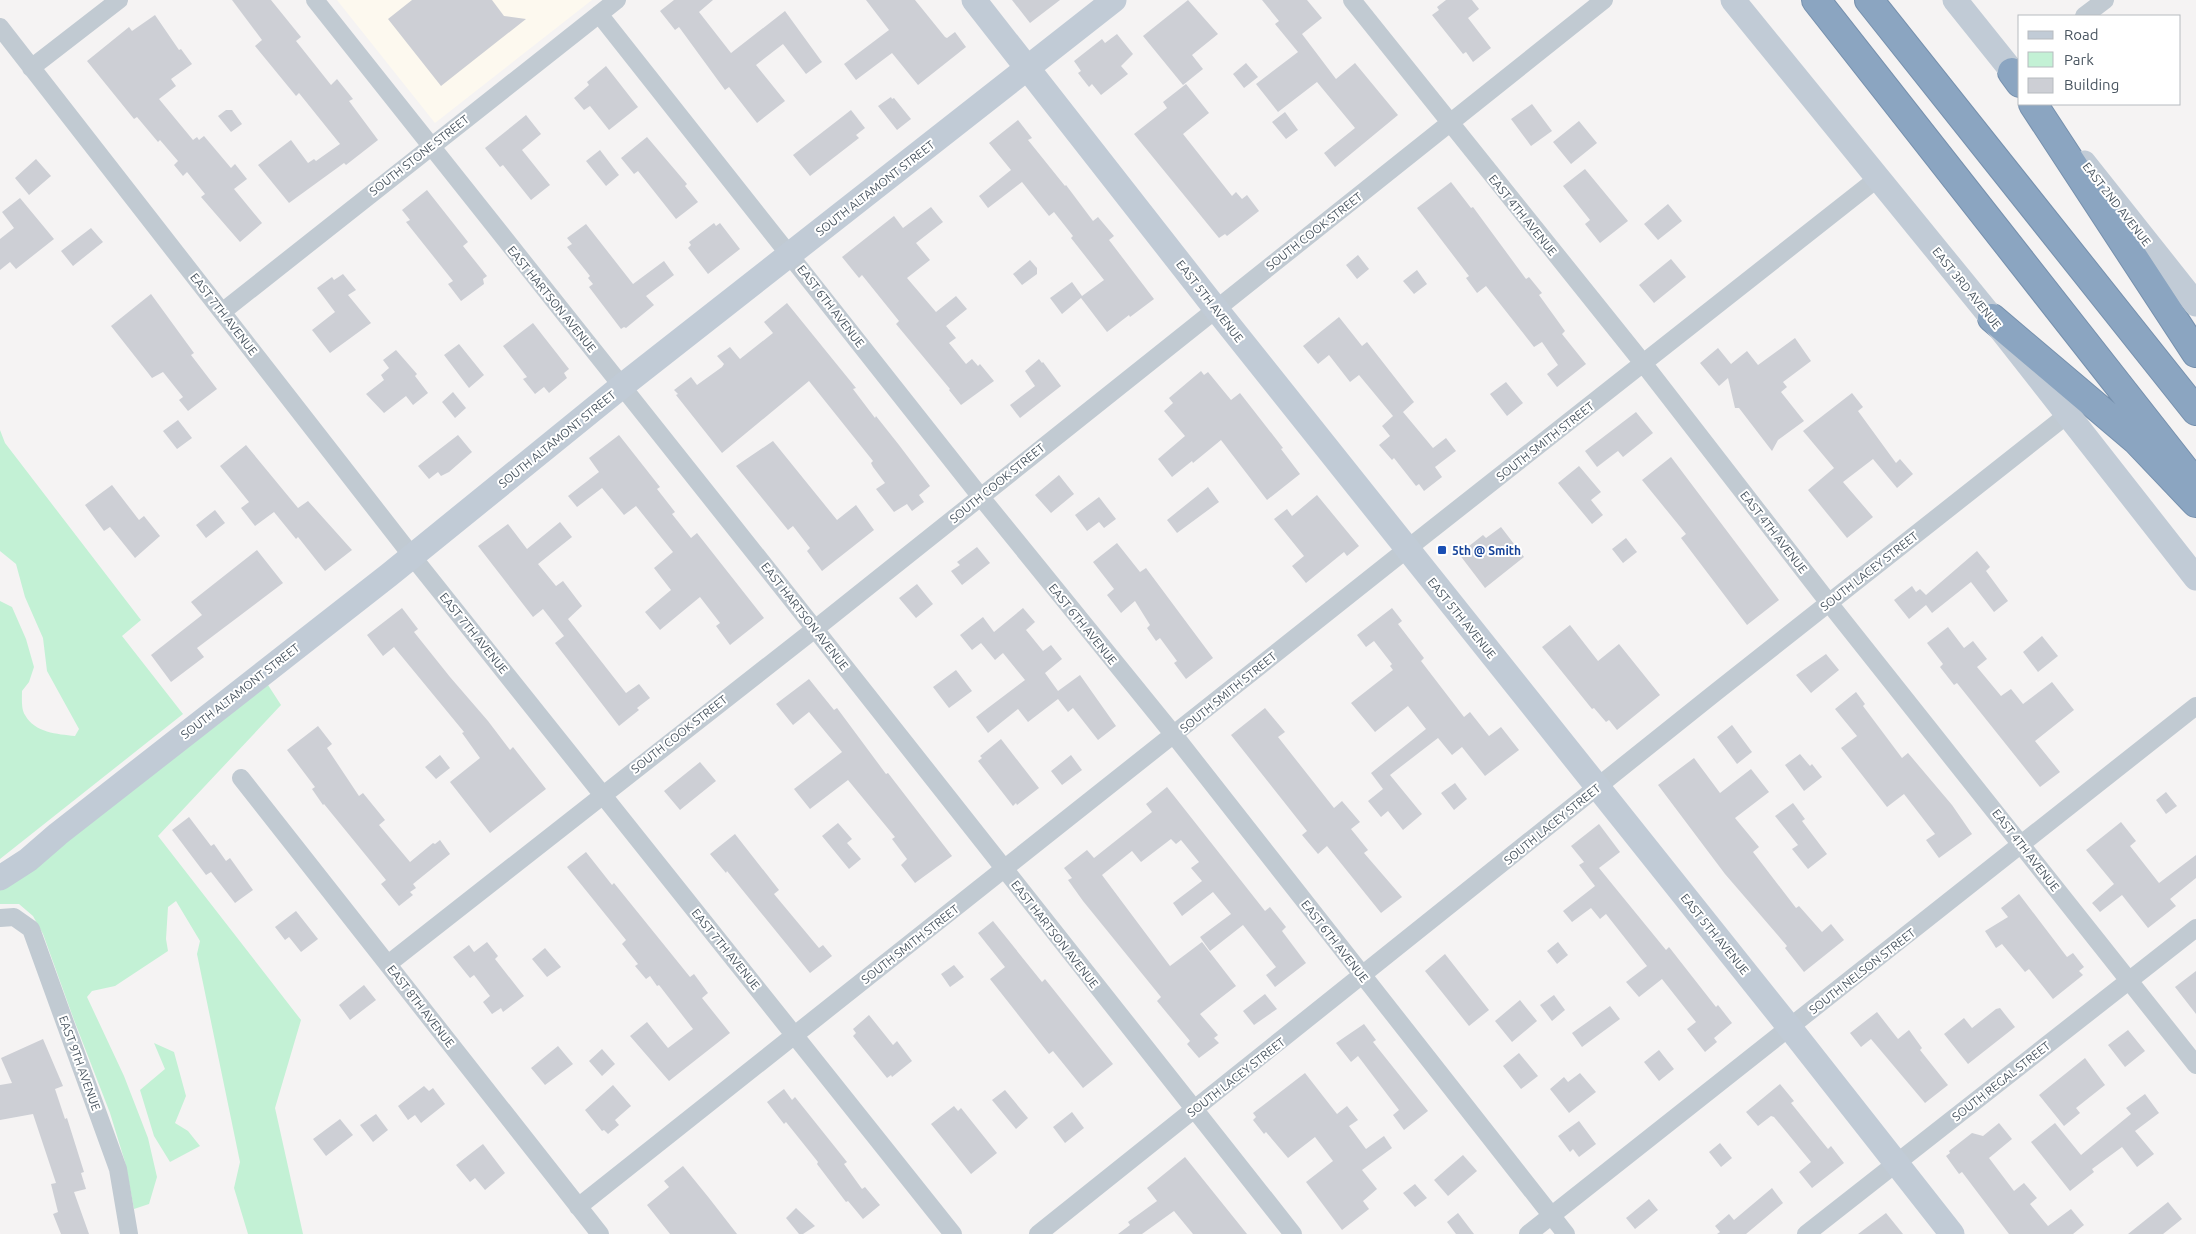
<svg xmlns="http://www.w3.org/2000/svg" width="2196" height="1234" font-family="Ubuntu,sans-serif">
  <rect width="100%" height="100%" fill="#f5f3f3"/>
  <path fill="#fdf9ef" d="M337,0H592L435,123Z"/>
  <path fill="#c3f1d5" d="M0,430L5,443L141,620L122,636L183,714L0,859V601L12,607L26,639L34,667L29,682L22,691C22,698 21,709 25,715C35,733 57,734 75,736L79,729L47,671L43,638L25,597L16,564L0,551Z
    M268,685L281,705L158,836L301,1020L275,1108L303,1234H248L234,1188L240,1162L197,954L200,941L176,901L168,907L166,939L168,951L115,986L92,991L87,997L124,1076L148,1138L157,1177L149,1204L134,1209L125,1162L110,1113L74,1020L43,934L33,916L19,904H0V888Z
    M154,1043L174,1052L186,1096L175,1123L188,1131L200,1146L170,1162L154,1136L140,1090L165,1069Z"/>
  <path fill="#cdcfd5" d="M232,0H271L301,37L296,41L331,85L337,79L353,99L349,101L378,140L346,165L344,163L289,203L258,165L291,140L308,163L314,159L316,161L340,144L299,93L296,96L255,46L262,40Z
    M412,0H492L504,16L526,19L441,86L388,19Z
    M674,0H713L699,12L731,53L785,11L822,62L806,74L783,44L756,65L785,101L757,123L729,87L725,90L679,27L675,30L660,11Z
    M866,0H915L945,37L947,38L955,32L966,47L918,85L892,53L856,80L844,64L889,30Z
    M1012,0H1060L1030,23Z
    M1188,0L1218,34L1192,55L1203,69L1183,85L1143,36Z
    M1262,0H1307L1322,18L1302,34L1336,79L1355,63L1398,115L1335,167L1324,153L1355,128L1317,82L1278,112L1256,84L1298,52L1275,24L1279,21Z
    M1446,0H1472L1479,9L1468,18L1491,48L1473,62L1466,52L1463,54L1432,15L1439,10L1437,7Z
    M155,15L179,50L181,49L192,64L171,79L176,86L159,99L193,140L197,137L199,140L204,136L231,168L235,164L247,179L234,189L262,223L240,242L201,197L205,194L187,172L183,176L174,165L178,161L160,140L158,142L137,117L134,119L87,61L129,27L132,31Z
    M1117,34L1133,54L1121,66L1128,74L1101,95L1092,84L1089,87L1078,73L1081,71L1074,61L1102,39L1105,43Z
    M1246,63L1258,77L1244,88L1233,74Z
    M606,66L638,107L609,130L590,106L584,110L574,98L589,85L587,82Z
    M1186,84L1209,113L1183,134L1232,196L1236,192L1242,199L1247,195L1259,211L1227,236L1225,234L1219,238L1134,134L1167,108L1163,102Z
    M891,97L892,99L894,98L911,119L897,130L878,106Z
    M1532,104L1552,131L1531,146L1511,119Z
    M226,110H232L242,124L231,132L218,116Z
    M851,110L865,128L856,135L859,138L810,176L793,155Z
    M1285,112L1298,130L1286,139L1272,122Z
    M526,115L541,134L522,150L550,185L531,200L503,165L500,167L485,148Z
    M1018,120L1032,138L1028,140L1065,186L1066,185L1093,221L1098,217L1114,236L1109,240L1154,299L1130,317L1129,315L1107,332L1081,298L1062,314L1050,298L1072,282L1082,296L1104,280L1071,238L1073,236L1054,212L1049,216L1022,182L988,208L979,196L1011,170L989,143Z
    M1579,121L1597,143L1571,164L1553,142Z
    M647,137L687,184L685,186L698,202L676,219L638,171L634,174L621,158Z
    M600,150L619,175L606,186L586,161Z
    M36,159L51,176L29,195L15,178Z
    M1585,169L1628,221L1600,243L1585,224L1590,220L1563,186Z
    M1451,182L1471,208L1473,207L1526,279L1529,277L1542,293L1539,295L1565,331L1562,334L1586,364L1557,387L1547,374L1558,365L1542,342L1534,347L1486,286L1477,293L1466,278L1469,276L1417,208Z
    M427,190L468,242L463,246L487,276L483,279L484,284L461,301L448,284L453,281L406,222L410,220L402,210Z
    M20,198L54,239L16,269L10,262L0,270V239L14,228L2,212Z
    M1668,204L1682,221L1658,240L1644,224Z
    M931,207L943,222L916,243L930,260L907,278L936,312L956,296L967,309L946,326L956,338L949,343L966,364L972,359L978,366L980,364L994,381L961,405L949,390L950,389L896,324L899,321L862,275L859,278L842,257L894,216L903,228Z
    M714,223L716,226L720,223L740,249L708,274L688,248L691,245L689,242Z
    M586,224L633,284L664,261L674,275L646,296L654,305L626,328L624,327L621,329L589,287L593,284L588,278L590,276L567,247L572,244L567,238Z
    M91,228L103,242L73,266L61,251Z
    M1358,255L1369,269L1357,279L1346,265Z
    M1671,259L1686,277L1654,303L1639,285Z
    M1030,260L1037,268V274L1022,285L1013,274Z
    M1417,270L1427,284L1414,294L1403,281Z
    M343,274L356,290L348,295L371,323L330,353L312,330L335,312L317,288L332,277L334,280Z
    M151,294L194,353L191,355L217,389L188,411L179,400L183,397L163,372L152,378L111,326Z
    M787,303L856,388L853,389L875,418L876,416L899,445L930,486L919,495L924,502L912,511L907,504L894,512L876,489L885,483L873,467L871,463L873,461L809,381L722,453L676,395L678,394L674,390L691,377L697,385L722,367L724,364L717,356L730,347L740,359L773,333L764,322Z
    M1339,317L1362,346L1367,342L1414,402L1403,412L1433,448L1446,438L1456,451L1435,467L1442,477L1424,491L1419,484L1416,486L1394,458L1392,460L1379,445L1390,436L1382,426L1393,416L1359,375L1350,382L1329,355L1318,364L1303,346Z
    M533,323L569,369L564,373L567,378L549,393L544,387L535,394L523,379L527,377L503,346Z
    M1795,338L1811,361L1783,382L1787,387L1781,392L1804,421L1778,440L1772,451L1739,408H1735L1728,378L1719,386L1700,363L1718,348L1731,364L1747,351L1758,365Z
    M459,344L484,375L469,388L444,355Z
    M396,350L417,374L415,376L428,393L413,405L406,396L384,413L366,394L384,380L381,375L389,368L383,360Z
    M1039,359L1042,363L1043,362L1061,386L1020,418L1010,405L1035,386L1025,371Z
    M1201,371L1204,375L1208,372L1231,400L1240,393L1283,448L1281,449L1300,474L1267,500L1221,440L1193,463L1192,461L1172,477L1158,459L1185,436L1164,411L1173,403L1169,398Z
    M1506,382L1523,403L1507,416L1490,394Z
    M453,392L466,408L455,418L442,402Z
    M1852,393L1863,407L1858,411L1896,463L1900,459L1913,474L1897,488L1873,459L1843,482L1873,517L1847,538L1808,490L1834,468L1803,431Z
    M1636,412L1653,433L1623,457L1618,451L1597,467L1585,451Z
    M178,420L192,438L177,449L163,431Z
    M458,435L472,452L449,472L441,476L438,472L429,479L418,466Z
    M619,435L660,487L657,489L675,512L672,514L691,538L697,533L764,618L730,645L716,626L720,623L700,597L660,630L645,612L671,590L654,568L673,552L636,506L624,515L602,488L577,507L568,496L599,472L589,458Z
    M773,441L837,520L856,505L874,530L822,571L807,551L810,548L793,526L788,530L736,466Z
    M246,445L298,508L308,501L352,550L325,571L298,537L296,539L274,512L255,526L241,508L249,502L220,466Z
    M1671,457L1779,600L1747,625L1681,538L1686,534L1642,480Z
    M1579,466L1601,492L1591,500L1603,515L1592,524L1558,483Z
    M1059,475L1074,494L1051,513L1035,495Z
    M112,485L139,520L144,516L160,536L135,558L110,527L104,531L85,505Z
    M1208,487L1219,502L1177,533L1167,520Z
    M1317,495L1359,546L1347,556L1344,552L1306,583L1292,566L1304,556L1274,519L1287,509L1292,516Z
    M1099,497L1116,519L1104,528L1099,522L1087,531L1075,515Z
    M215,510L225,523L206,538L196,525Z
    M560,522L572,537L538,564L556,586L563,581L582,606L568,619L626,693L639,684L650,698L637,708L639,710L619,726L555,643L564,636L543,609L533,617L478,546L508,524L527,549Z
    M1501,527L1524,557L1485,588L1459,554L1483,535L1486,538Z
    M1626,538L1637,552L1623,563L1612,549Z
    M1117,543L1140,572L1146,568L1213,658L1186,679L1174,663L1177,661L1160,638L1156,641L1147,628L1150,625L1135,601L1121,613L1107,595L1114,589L1093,562Z
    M977,547L990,563L962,585L951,571L960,565L957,562Z
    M257,550L283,583L197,648L204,657L171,682L151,655L202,615L191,602Z
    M1977,551L1990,567L1986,571L2008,601L1994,612L1971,582L1932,613L1926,605L1909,619L1894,600L1912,586L1916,592L1920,589L1926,595Z
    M917,584L933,604L916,618L899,598Z
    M402,608L418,629L414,632L450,677L488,721L510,750L513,747L546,789L490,833L450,782L480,758L462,733L464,732L394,647L383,656L367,635Z
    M1023,608L1035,622L1026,630L1043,651L1051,645L1062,659L1045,673L1058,691L1080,675L1116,726L1098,740L1073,708L1068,712L1058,699L1028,722L1018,709L988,733L976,717L1025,680L1003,653L995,660L981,643L972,650L960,635L983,617L994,632Z
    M1392,608L1402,621L1398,624L1424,658L1421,661L1464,717L1470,712L1489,736L1501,727L1519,750L1485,776L1462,747L1452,755L1438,738L1390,775L1422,814L1403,830L1388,811L1381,817L1368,801L1383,789L1371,773L1426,729L1408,706L1375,732L1351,703L1393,670L1390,666L1392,664L1374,641L1366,647L1357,635Z
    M1570,625L1598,661L1619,644L1660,695L1617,730L1609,720L1606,722L1594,708L1592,709L1542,647Z
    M1948,627L1964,648L1973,641L1987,659L1977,667L2001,696L2011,689L2023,704L2052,682L2074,710L2035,741L2060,772L2040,787L1957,683L1954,685L1940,667L1943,664L1927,643Z
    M2042,636L2058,656L2038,672L2023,652Z
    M1826,654L1839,670L1811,693L1796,675Z
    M956,670L972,691L949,708L933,687Z
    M809,679L834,710L837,708L886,774L888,773L952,856L915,883L901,865L907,859L892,839L895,837L848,780L810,809L794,789L842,752L809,712L793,725L776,704Z
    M1856,692L1865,704L1863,706L1902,758L1908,753L1952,805L1972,834L1939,858L1926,840L1935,834L1904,794L1887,807L1841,748L1857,736L1835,709Z
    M1265,708L1285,732L1278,737L1334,808L1342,801L1360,822L1351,829L1368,850L1364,853L1402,897L1381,913L1327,846L1318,854L1302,835L1307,831L1231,735Z
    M1732,725L1752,752L1737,764L1717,737Z
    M318,726L332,744L327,748L359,796L363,793L385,820L379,825L410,862L433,843L435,844L440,840L450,854L413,884L416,888L410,892L413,895L399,906L381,884L386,880L324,804L323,805L312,789L315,787L287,750Z
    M1001,739L1039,788L1017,805L1016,803L1013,806L978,761L982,758L980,756Z
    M1800,754L1810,766L1812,764L1822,777L1804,791L1785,765Z
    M440,755L450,768L436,779L425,767Z
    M1071,755L1082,770L1062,785L1051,771Z
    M1694,758L1720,793L1751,769L1769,792L1735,818L1759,847L1753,852L1796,908L1799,906L1822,932L1831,924L1844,940L1804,972L1785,948L1787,946L1725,874L1658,785Z
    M700,762L716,781L680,810L664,791Z
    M1455,783L1467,799L1454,810L1441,793Z
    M1167,787L1265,911L1270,907L1286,927L1282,931L1306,963L1275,987L1266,975L1276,967L1243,925L1210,951L1200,937L1231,914L1213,892L1182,916L1173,903L1202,881L1191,868L1199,862L1181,840L1176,844L1171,839L1141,862L1132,851L1102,875L1170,966L1202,942L1236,986L1200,1014L1218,1035L1214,1038L1219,1043L1199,1058L1187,1044L1190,1041L1157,1001L1161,997L1083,901L1068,880L1072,878L1064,868L1087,850L1094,858L1152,812L1146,804Z
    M2166,792L2177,806L2166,814L2156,800Z
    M1793,803L1805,819L1802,821L1827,854L1808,869L1792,849L1798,845L1775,816Z
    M189,817L211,846L214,844L226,861L230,858L253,890L235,903L211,872L206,875L172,830Z
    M2121,822L2136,841L2130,846L2159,883L2196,855V878L2170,899L2176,906L2148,928L2122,895L2100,912L2092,903L2114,884L2086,850Z
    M838,823L852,839L847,843L861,859L849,869L822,836Z
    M1599,824L1620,852L1599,868L1666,950L1669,947L1716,1007L1718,1005L1732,1023L1714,1038L1717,1042L1705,1052L1687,1029L1696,1022L1662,979L1639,997L1626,982L1647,966L1606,914L1600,919L1591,908L1572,922L1563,911L1595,886L1579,865L1584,862L1571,846Z
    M735,834L779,890L774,894L819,948L823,945L832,956L810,973L727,871L726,873L710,854Z
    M586,852L612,885L614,883L690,977L694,974L708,993L702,998L730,1033L669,1081L630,1036L647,1022L668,1048L693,1029L659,985L657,986L650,976L646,979L635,966L638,964L622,944L626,940L567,867Z
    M2019,894L2067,957L2073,953L2084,967L2079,971L2083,975L2053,999L2029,969L2025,972L2002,944L1996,948L1985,931L2008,917L2001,908Z
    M296,911L318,939L301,952L289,937L285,940L275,927Z
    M993,921L1042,982L1045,979L1113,1064L1083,1088L1053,1051L1049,1054L990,979L1005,967L978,933Z
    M487,942L498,956L495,959L524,996L503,1012L501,1008L492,1014L483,1002L490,996L474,975L470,978L453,957L469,945L474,952Z
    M1558,942L1568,955L1557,964L1547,951Z
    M545,948L561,967L547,977L532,959Z
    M1445,954L1489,1010L1469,1026L1425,971Z
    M954,965L964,977L950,987L941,974Z
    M2196,971V1014L2175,987Z
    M364,985L376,1000L350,1020L339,1005Z
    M1265,994L1277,1009L1254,1025L1243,1011Z
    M1554,995L1565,1010L1552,1021L1540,1005Z
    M1520,1000L1537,1021L1512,1042L1495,1021Z
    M1610,1006L1620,1019L1582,1047L1572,1033Z
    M2000,1008L2015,1027L1968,1064L1944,1034L1964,1018L1972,1028L1996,1009Z
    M1877,1012L1898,1039L1909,1030L1922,1048L1920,1050L1948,1085L1925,1103L1871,1039L1861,1047L1850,1033Z
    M869,1015L893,1045L897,1041L912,1061L892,1077L891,1075L887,1078L853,1036L856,1033L853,1029Z
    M1364,1024L1376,1040L1373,1042L1428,1111L1404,1130L1393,1115L1399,1110L1358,1056L1351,1062L1336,1043Z
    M2128,1030L2145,1051L2125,1067L2108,1045Z
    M43,1039L63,1086L55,1089L65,1119L67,1118L84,1172L81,1173L86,1189L74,1192L89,1234H61L53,1214L58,1212L51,1184L56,1183L33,1114L0,1120V1085L12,1083L1,1058Z
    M558,1046L573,1064L545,1085L531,1068Z
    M602,1049L615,1064L602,1076L589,1061Z
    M1659,1050L1674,1069L1659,1081L1644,1062Z
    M1519,1053L1538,1076L1521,1089L1503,1066Z
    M2085,1058L2105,1085L2076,1108L2080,1113L2064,1126L2039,1095Z
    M1305,1073L1337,1114L1347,1106L1358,1120L1349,1126L1366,1149L1384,1136L1392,1148L1362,1170L1377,1189L1363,1201L1369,1209L1342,1230L1306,1182L1333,1161L1315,1137L1288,1158L1266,1132L1264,1134L1253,1120L1256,1117L1253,1113Z
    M1580,1073L1596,1092L1569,1113L1550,1089L1564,1077L1568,1082Z
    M1780,1084L1794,1101L1791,1103L1828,1149L1831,1146L1844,1163L1812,1188L1799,1172L1811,1162L1774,1117L1771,1116L1758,1126L1746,1112Z
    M613,1085L631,1106L615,1120L619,1125L608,1134L604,1130L602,1131L585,1110Z
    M424,1086L429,1091L433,1088L445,1104L421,1123L415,1115L408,1120L398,1106Z
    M784,1089L792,1100L795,1097L847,1162L844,1164L862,1189L865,1187L880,1205L863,1219L848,1201L846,1202L817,1164L818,1162L786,1122L784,1124L767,1102Z
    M1005,1090L1028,1118L1016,1129L992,1100Z
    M2145,1094L2159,1113L2135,1131L2154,1154L2137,1167L2122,1147L2092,1169L2094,1172L2070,1191L2031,1142L2055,1123L2081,1155L2131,1114L2126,1108Z
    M954,1106L958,1111L961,1108L997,1153L971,1174L931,1124Z
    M1072,1112L1084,1128L1065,1143L1053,1127Z
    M376,1114L388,1130L373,1142L360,1125Z
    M340,1119L353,1135L326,1156L313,1139Z
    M1579,1121L1596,1144L1579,1157L1573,1149L1570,1152L1558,1136Z
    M1999,1123L2012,1139L1989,1158L2014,1191L2024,1183L2037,1198L2030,1204L2048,1226L2071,1209L2084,1225L2073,1234H2009L1962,1172L1959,1174L1946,1156L1950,1153L1949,1151L1972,1133L1983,1136Z
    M1720,1143L1732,1158L1721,1167L1709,1152Z
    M483,1144L505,1173L485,1190L475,1178L470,1182L456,1165Z
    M1463,1155L1477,1171L1448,1196L1434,1180Z
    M1185,1157L1247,1234H1193L1174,1211L1142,1234H1118L1130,1225L1128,1222L1157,1201L1147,1188Z
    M683,1166L709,1198L737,1234H670L647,1205L669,1187L664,1181Z
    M1415,1184L1427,1198L1415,1207L1403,1193Z
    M1772,1188L1783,1203L1746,1234H1717L1720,1232L1715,1226L1729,1214L1734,1220Z
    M1649,1199L1658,1210L1635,1229L1626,1218Z
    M2168,1202L2182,1219L2163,1234H2128Z
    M796,1208L815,1226L803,1234H799L786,1218Z
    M1458,1213L1474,1234H1456L1447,1222Z
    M1886,1213L1903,1234H1858Z"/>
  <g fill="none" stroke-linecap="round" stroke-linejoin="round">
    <g stroke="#7690ad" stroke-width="30">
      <path id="highway" d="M1816,0L2196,484
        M1869,0L2196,411
        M2012,72L2020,83
        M2033,104L2196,353
        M1992,318L2136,440L2196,503"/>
    </g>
    <path stroke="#c1cad2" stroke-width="18" d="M315,0L815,629L1293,1234
      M1352,0L1643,363L1829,603L2196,1065
      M599,14L980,496L1174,735L1566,1234
      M2084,16L2105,0
      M0,27L412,556L953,1234
      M31,68L119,0
      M222,312L617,0
      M241,778L600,1234
      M0,918L14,917L31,929L118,1169L129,1234
      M388,964L815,629L1604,0
      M578,1207L1407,549L1878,178
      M1038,1234L1716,692L2067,415
      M1528,1234L2196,706
      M1806,1234L2196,928"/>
    <path stroke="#c1cbd6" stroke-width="25" d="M974,0L1216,309L1790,1028L1952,1234
      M1733,0L1992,318L2196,578
      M1955,0L2020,81
      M2084,163L2196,304
      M0,878L28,860L58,834L389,575L622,386L1114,0"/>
    <use href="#highway" stroke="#8ba5c1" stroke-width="28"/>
  </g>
  <rect fill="#1a4fb4" stroke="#fff" stroke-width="2" x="1437" y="545" width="10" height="10" rx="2.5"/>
  <g text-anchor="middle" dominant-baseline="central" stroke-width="4" stroke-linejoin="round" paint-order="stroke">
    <g font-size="12" fill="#4a5661" stroke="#fff">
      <text transform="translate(419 155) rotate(-38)">SOUTH STONE STREET</text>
      <text transform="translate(875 188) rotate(-38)">SOUTH ALTAMONT STREET</text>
      <text transform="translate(2117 204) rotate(52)">EAST 2ND AVENUE</text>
      <text transform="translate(1523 215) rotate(51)">EAST 4TH AVENUE</text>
      <text transform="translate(1314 231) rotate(-38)">SOUTH COOK STREET</text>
      <text transform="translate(1967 288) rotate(51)">EAST 3RD AVENUE</text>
      <text transform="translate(552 299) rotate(51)">EAST HARTSON AVENUE</text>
      <text transform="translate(1210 301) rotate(52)">EAST 5TH AVENUE</text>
      <text transform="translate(831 306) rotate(52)">EAST 6TH AVENUE</text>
      <text transform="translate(224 314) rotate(52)">EAST 7TH AVENUE</text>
      <text transform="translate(557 439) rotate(-39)">SOUTH ALTAMONT STREET</text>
      <text transform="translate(1545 441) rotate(-38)">SOUTH SMITH STREET</text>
      <text transform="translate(997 483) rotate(-39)">SOUTH COOK STREET</text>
      <text transform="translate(1774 532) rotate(52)">EAST 4TH AVENUE</text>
      <text transform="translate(1869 571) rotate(-38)">SOUTH LACEY STREET</text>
      <text transform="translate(805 616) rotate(52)">EAST HARTSON AVENUE</text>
      <text transform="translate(1462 618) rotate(51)">EAST 5TH AVENUE</text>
      <text transform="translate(1083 624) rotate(51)">EAST 6TH AVENUE</text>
      <text transform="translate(474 633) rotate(51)">EAST 7TH AVENUE</text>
      <text transform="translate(240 691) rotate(-38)">SOUTH ALTAMONT STREET</text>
      <text transform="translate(1228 692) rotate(-39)">SOUTH SMITH STREET</text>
      <text transform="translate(679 734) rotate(-38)">SOUTH COOK STREET</text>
      <text transform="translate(1552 824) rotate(-39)">SOUTH LACEY STREET</text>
      <text transform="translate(2026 850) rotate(52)">EAST 4TH AVENUE</text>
      <text transform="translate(1055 934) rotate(52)">EAST HARTSON AVENUE</text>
      <text transform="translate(1715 934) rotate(51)">EAST 5TH AVENUE</text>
      <text transform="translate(1335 941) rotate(52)">EAST 6TH AVENUE</text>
      <text transform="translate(910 944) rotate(-38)">SOUTH SMITH STREET</text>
      <text transform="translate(726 949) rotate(51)">EAST 7TH AVENUE</text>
      <text transform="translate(1862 971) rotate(-38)">SOUTH NELSON STREET</text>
      <text transform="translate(421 1006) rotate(52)">EAST 8TH AVENUE</text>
      <text transform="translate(80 1063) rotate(70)">EAST 9TH AVENUE</text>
      <text transform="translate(1236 1077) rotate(-38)">SOUTH LACEY STREET</text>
      <text transform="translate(2001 1081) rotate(-38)">SOUTH REGAL STREET</text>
    </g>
    <g font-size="12" font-weight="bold" fill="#164399" stroke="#fff" text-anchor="start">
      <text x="1452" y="550">5th @ Smith</text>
    </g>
  </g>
  <rect x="2018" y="15" width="162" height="90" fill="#ffffff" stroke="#b7bbc0"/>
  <rect x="2028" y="31" width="25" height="8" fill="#c1cbd6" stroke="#b7bbc0"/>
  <text x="2064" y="40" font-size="15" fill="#4a5661">Road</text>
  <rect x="2028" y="52" width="25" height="15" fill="#c3f1d5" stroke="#b7bbc0"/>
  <text x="2064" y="65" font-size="15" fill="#4a5661">Park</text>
  <rect x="2028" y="78" width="25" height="15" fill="#cdcfd5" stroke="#b7bbc0"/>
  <text x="2064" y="90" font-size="15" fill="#4a5661">Building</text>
</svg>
